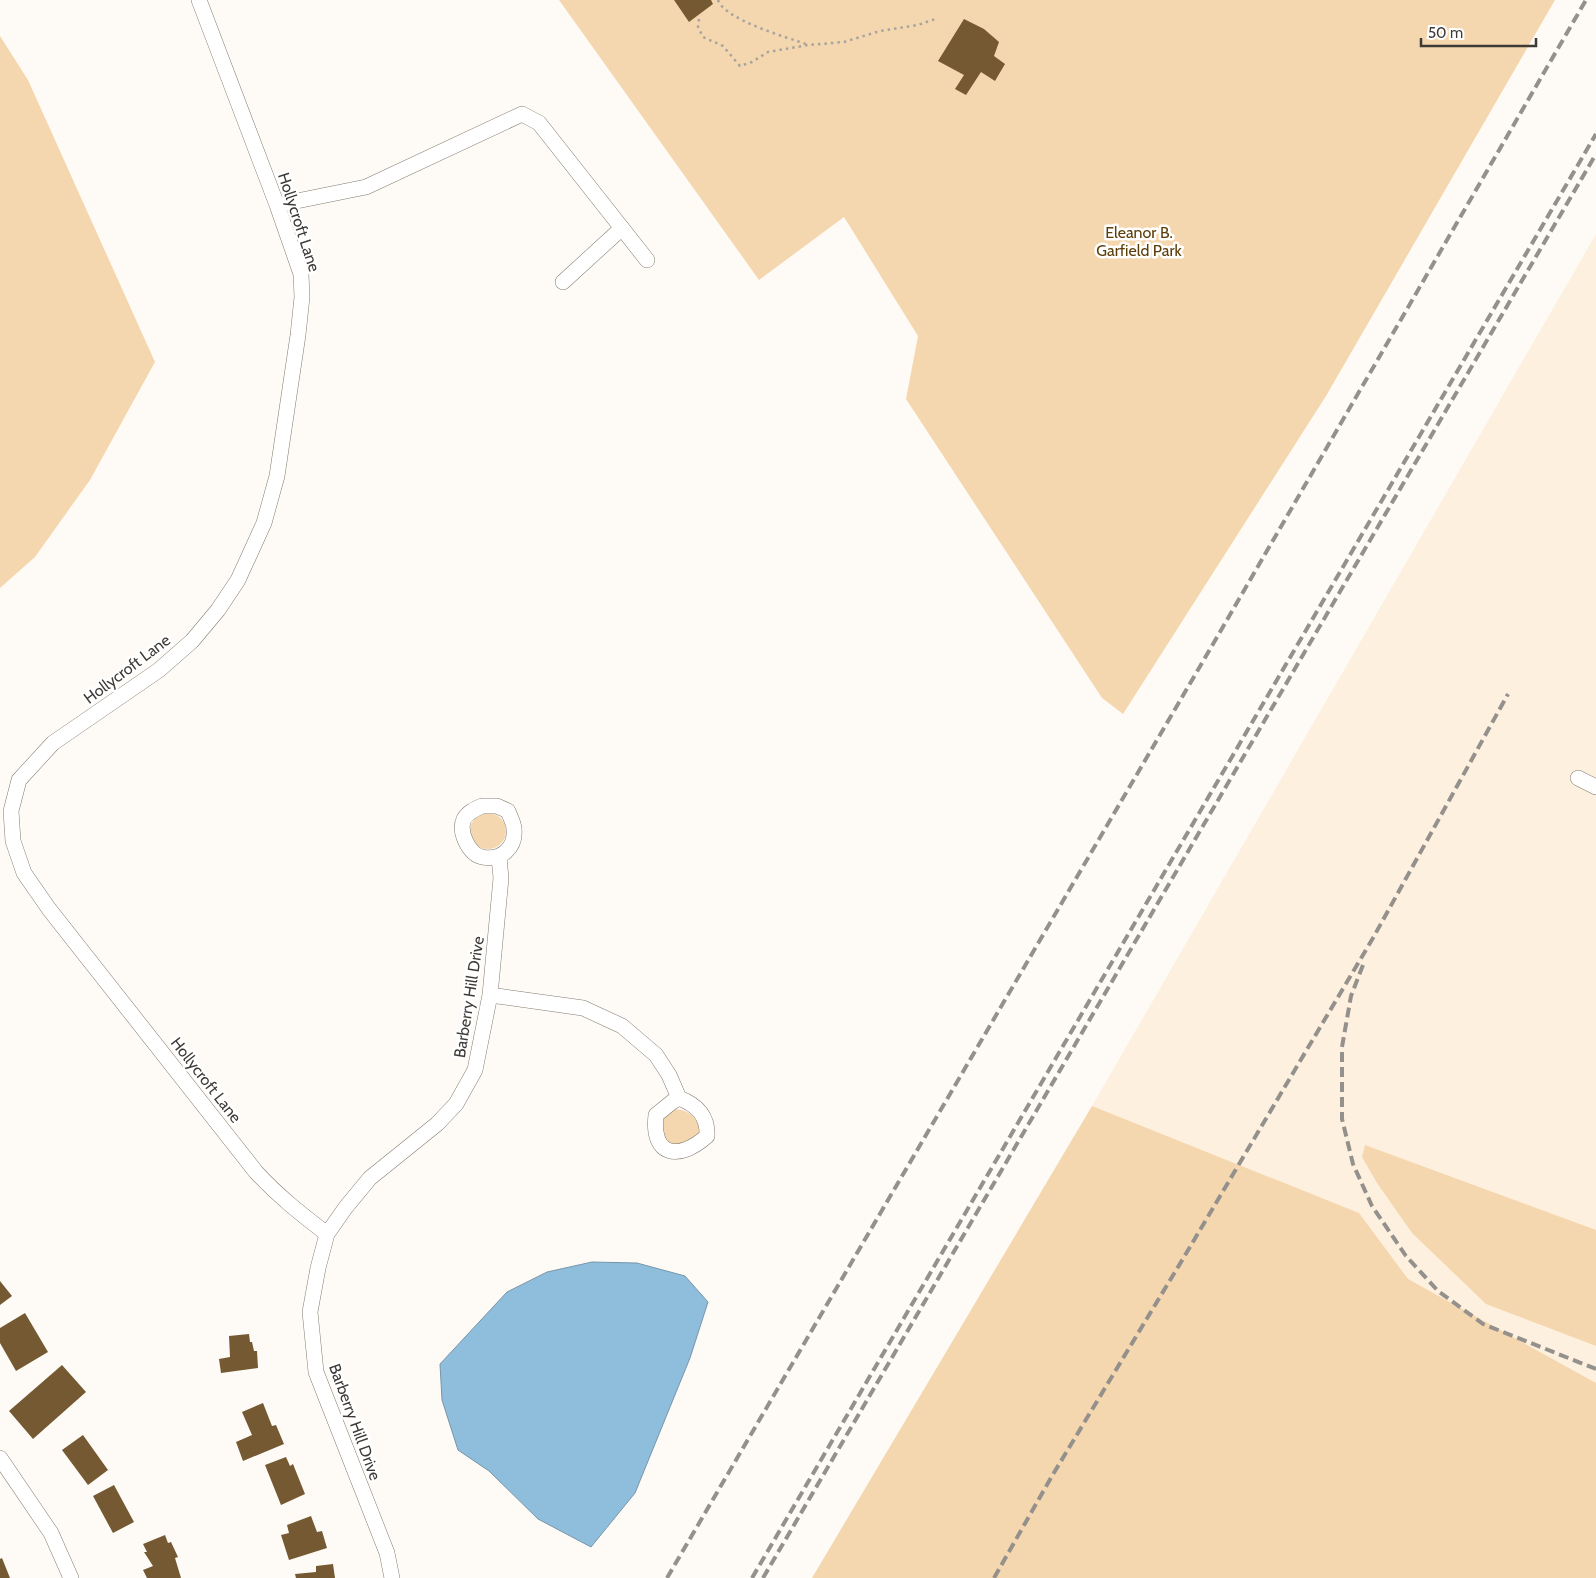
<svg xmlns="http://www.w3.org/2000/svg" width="1596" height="1578" font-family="Cabin,sans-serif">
  <rect width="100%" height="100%" fill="#fefbf6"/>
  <path fill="#fef0de" d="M1596,234V1578H820L858,1516L1092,1106Z"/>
  <path fill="#f5d7af" d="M559,0H1555L1326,396L1123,714L1102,698L906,399L918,336L844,217L759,280Z
    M0,36L28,80L155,362L90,480L35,557L0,588Z
    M470 831a18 18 0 1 1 36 0a18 18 0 1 1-36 0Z
    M1092,1106L1359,1213L1408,1279L1596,1383V1578H812Z
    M676,1109C690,1111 697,1117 700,1131L694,1141C671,1146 670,1149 660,1127C662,1117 667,1112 676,1109Z
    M1365,1145L1596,1230V1346L1486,1304L1412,1233L1377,1183L1362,1157Z"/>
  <path fill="#8fbddc" stroke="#7796aa" d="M592,1262L637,1263L685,1276L708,1302L690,1358L635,1493L591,1547L538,1519L489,1471L458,1450L442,1400L440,1364L507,1292L547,1272Z"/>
  <path fill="#745932" d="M674,0H711L713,4L689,22Z
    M964,19L984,29L999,42L994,56L1005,64L995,81L981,72L966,95L955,89L964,75L938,61Z
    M0,1281L12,1296L0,1305Z
    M25,1313L48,1352L16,1371L0,1343V1328Z
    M249,1334L250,1342H252L254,1351H257L258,1368L221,1373L219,1359L230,1357L229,1336Z
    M62,1365L86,1392L33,1439L9,1411Z
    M263,1403L272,1426L276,1425L284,1444L243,1461L236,1442L252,1435L242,1412Z
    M83,1435L108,1470L88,1485L62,1450Z
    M286,1457L290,1466L293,1464L305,1494L281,1505L265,1465Z
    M114,1485L134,1522L113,1533L93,1496Z
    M311,1516L317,1532L322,1531L327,1548L289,1560L281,1535L289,1533L287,1525Z
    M165,1535L168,1543L171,1542L178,1557L175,1558L181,1578H147L143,1570L153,1566L144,1552H147L143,1544Z
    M2,1558L10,1578H0V1559Z
    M333,1564L335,1578H296L295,1574L316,1572V1566Z"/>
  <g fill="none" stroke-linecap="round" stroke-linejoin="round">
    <g stroke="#837c72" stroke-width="16">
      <path id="minor" d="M199,0L277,205L301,274L302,297L298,335L277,476L264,523L238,580L218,610L192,641L159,670L53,743L19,780L11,811L13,841L24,873L49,909L256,1172C278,1196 301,1214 327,1234
        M277,205L366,187L522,114L539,123L647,260
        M563,282L622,228
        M1578,778L1596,787
        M482,806H497L508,811C510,817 514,823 514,829C516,848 501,861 482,857C469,854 458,832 464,819C468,812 475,809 482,806Z
        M490,995L583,1008L622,1026L656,1055L669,1075L679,1098C697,1105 708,1116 707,1136C679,1161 651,1157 656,1115L672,1102L679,1098
        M0,1458L51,1533L71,1578
        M392,1578L387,1553L316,1372L310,1312L318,1268L327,1234L346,1207L370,1178L437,1124L456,1104L475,1070L490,995L501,878L499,857"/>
    </g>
    <path stroke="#a7a49f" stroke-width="2.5" stroke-dasharray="2.5 4" stroke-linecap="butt" d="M718,0C725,20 786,37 806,44
      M699,19L698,27L703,37L723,46L740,66L752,62L768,52L808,45L844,42L880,31L918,25L938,18"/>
    <use href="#minor" stroke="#fff" stroke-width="15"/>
    <path stroke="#94918c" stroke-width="4" stroke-dasharray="10 5" stroke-linecap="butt" d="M1363,965L1351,996L1342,1047V1119L1353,1164L1372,1206L1406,1256L1438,1291L1483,1324L1596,1369
      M667,1578L1202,663L1586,0
      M752,1578L1596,134
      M763,1578L1596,154
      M994,1578L1052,1476L1184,1257L1373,938L1508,694"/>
  </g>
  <g text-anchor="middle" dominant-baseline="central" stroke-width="5" stroke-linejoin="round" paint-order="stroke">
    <g font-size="16" fill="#3e3b37" stroke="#fff">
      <text transform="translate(299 222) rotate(72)">Hollycroft Lane</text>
      <text transform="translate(127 669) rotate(-37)">Hollycroft Lane</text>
      <text transform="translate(469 997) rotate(-81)">Barberry Hill Drive</text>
      <text transform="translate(206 1080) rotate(52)">Hollycroft Lane</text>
      <text transform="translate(355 1422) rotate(70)">Barberry Hill Drive</text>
    </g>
    <g font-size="16" fill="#5c3e09" stroke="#fff">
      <text x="1139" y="232">Eleanor B.<tspan x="1139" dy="18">Garfield Park</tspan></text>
    </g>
  </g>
  <path d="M1421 38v8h115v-8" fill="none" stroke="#3e3b37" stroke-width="2.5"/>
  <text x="1428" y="38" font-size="15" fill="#3e3b37" stroke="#ffffff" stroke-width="4" paint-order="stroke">50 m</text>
</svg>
